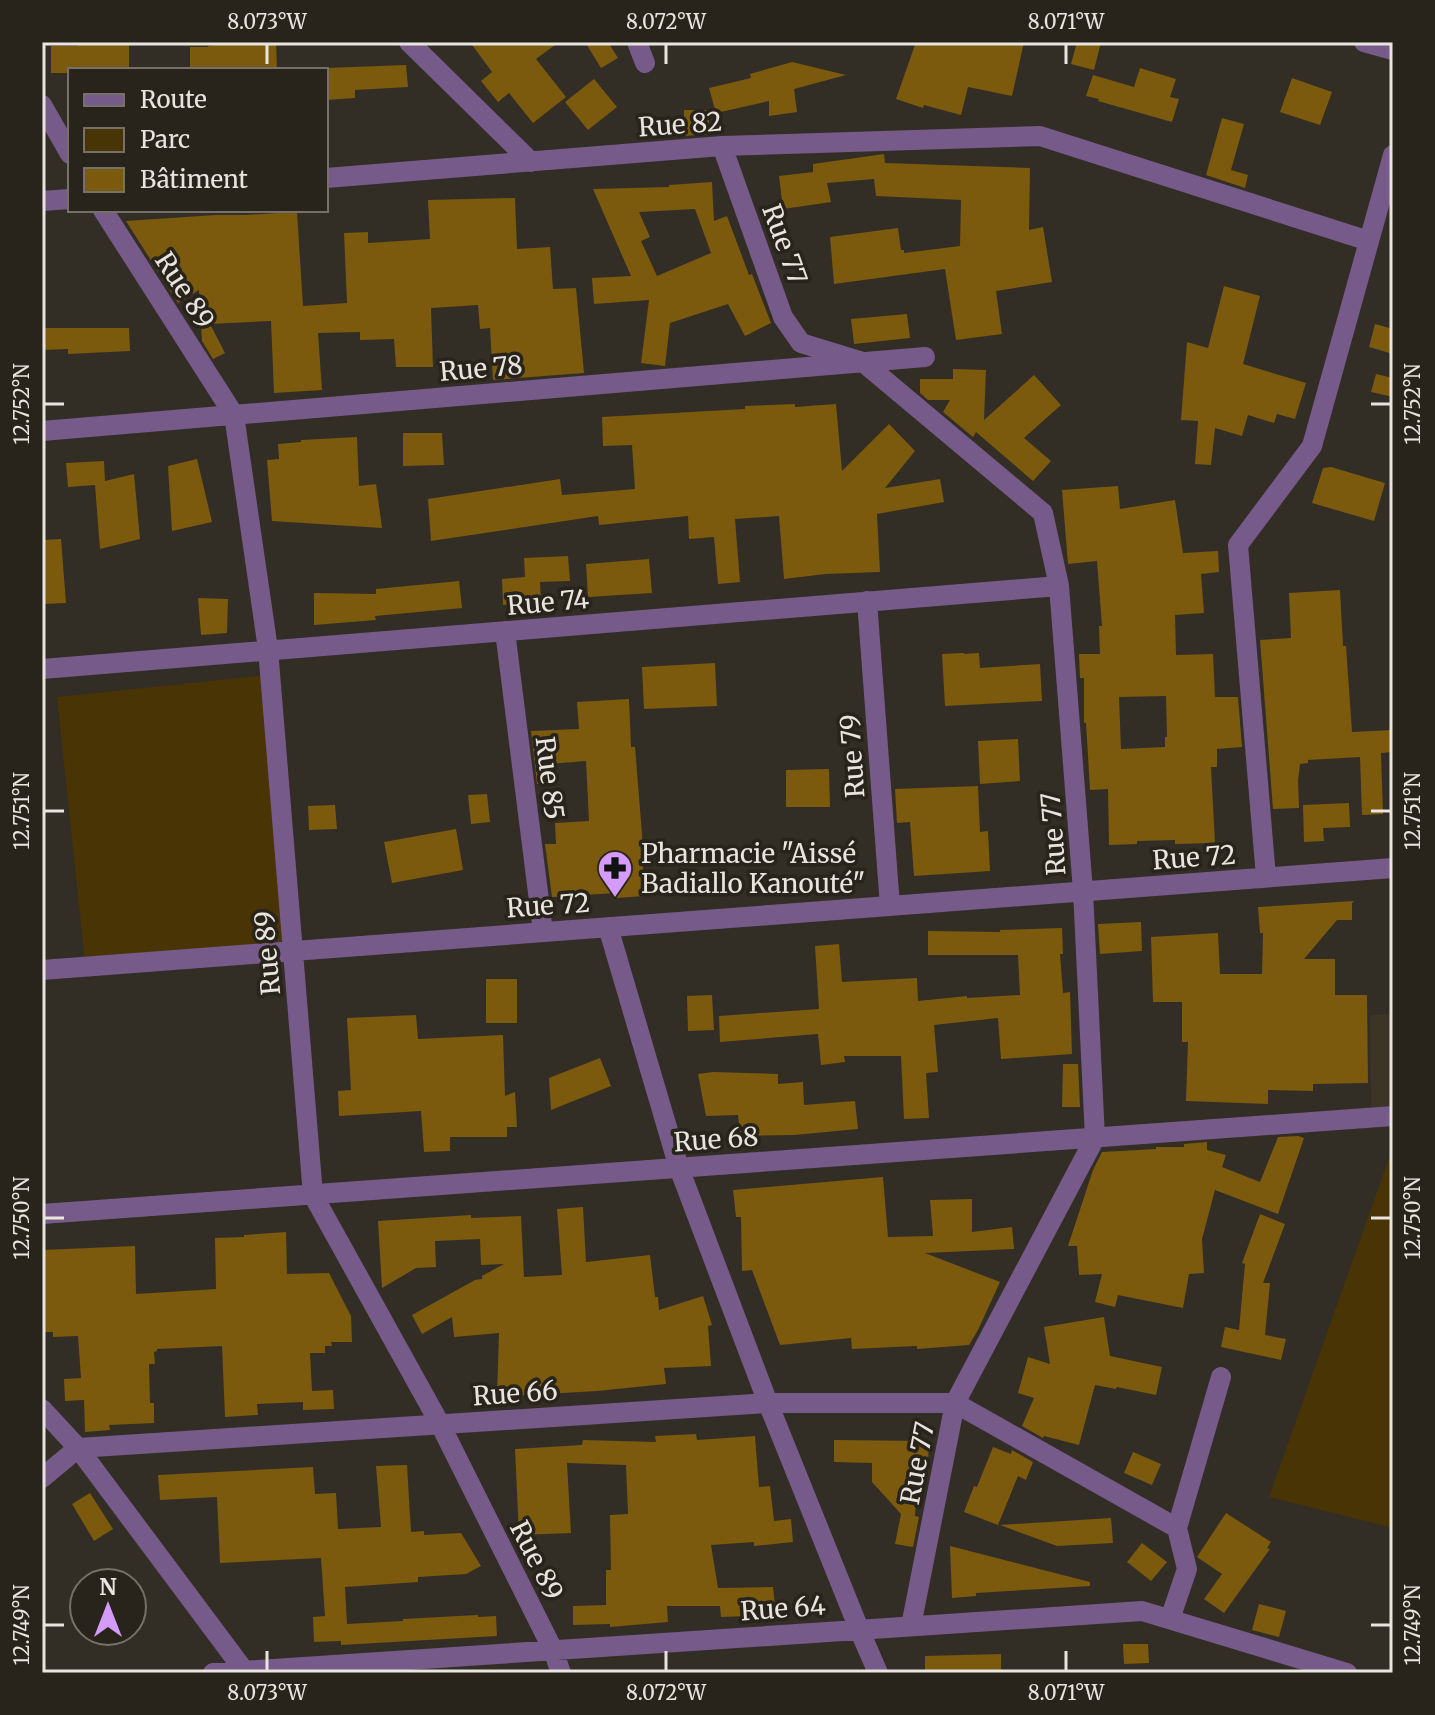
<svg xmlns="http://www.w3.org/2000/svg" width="1435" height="1715" font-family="Merriweather,serif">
  <rect width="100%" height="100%" fill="#322d25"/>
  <path fill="#3c3426" d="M1393,1014V1106L1371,1107L1370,1015Z"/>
  <path fill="#493405" d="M269,675L297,940L85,962L57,697Z
    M1389,1158H1393V1528L1269,1497Z"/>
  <path fill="#7b5a0e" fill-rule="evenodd" d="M78,42H129V70H70V73H51V46H78Z
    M251,42H276L277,70H190V47H208V46Z
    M470,42H559L536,59L566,97L533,123L509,93L498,102L481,81L492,72Z
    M585,42H608L618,58L601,68Z
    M916,42H1024L1012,96L968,87L961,115L924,105L923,108L896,99Z
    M1077,42H1101L1094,70L1071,64Z
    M792,62L846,75L794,89L797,112L769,116V101L716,113L709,88L751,78L750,74Z
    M406,65L408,87L355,90V98L326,100V68Z
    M1140,68L1176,79L1170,97L1179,99L1172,122L1098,101L1099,99L1086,96L1093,75L1134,87Z
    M1292,78L1332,92L1320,125L1280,112Z
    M594,79L617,107L588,130L565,102Z
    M684,110H709V134L684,136Z
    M1222,118L1244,124L1231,170L1248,175L1245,188L1206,175Z
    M884,154L885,163L1030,168L1029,230L1043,227L1052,282L996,291L1002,334L956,340L945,269L834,284L830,237L898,228L901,250H904V253L960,246L961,200L876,196L874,179L827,183L831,202L783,209L779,176L813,172V164Z
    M712,182L714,221L727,216L749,275L752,274L771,323L745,336L728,304L670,323L665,366L641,363L649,300L594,304L592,278L631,276L593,189L669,187V185ZM695,209L711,253L657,276L641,241L650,237L639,212Z
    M515,198L517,249L550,247L553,289L576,288L584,373L493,380L490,328L480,329L478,305L431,308L433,367H396L394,339L360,340V332L318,333L322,390L274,393L271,321L210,324L225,353L213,359L202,341L199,290L178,303L126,221L215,215H245L297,212L303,306L347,303L344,233L368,232V243L430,239L428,200Z
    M1224,286L1260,296L1243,364L1306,383L1295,419L1277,414L1274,423L1248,415L1242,436L1215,428L1211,465L1195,464L1198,421L1181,420L1187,342L1208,348Z
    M907,314L910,338L854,344L851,319Z
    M1375,324L1393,329V354L1369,347Z
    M42,328H129L130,351L68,354V349L42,350Z
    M953,369L986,370L984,420L1034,375L1061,405L1024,438L1051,461L1033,481L976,432L973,437L943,412L950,400H928L920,393V379H953Z
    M1376,374L1393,378V397L1371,392Z
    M795,404V407L836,404L842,471L889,424L915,451L885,488L940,479L944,502L877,514L880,572L825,574L784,579L779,516L735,519L740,582L718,584L714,537L689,539L688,516L599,525L598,516L431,541L428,499L560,479L562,495L635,489L632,445L603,446L602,417L745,409V406Z
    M403,433H442L444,465L403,466Z
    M357,437L359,486L376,484L382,528L272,521L267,460L279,459L278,444L301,442V440Z
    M197,459L212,522L172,531L168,466Z
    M104,461L105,481L134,474L140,539L100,549L95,485L68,487L66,463Z
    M1331,467L1385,483L1374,521L1312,503L1323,468Z
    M1118,486L1120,509L1175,500L1183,553L1218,551L1219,572L1201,574L1204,613L1175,615L1176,655L1213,654L1215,697H1238L1242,747L1217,749V767H1211L1215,843L1175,844V840L1137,841V844L1109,845L1108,789L1090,790L1087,739L1086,723H1084V678H1080L1079,654H1100L1099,626H1102L1097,561L1068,564L1062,490ZM1166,696L1167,737H1165V747L1121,749L1119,697Z
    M61,539L66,603L42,604V540Z
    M568,556L570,581L540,582L541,602L503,605L502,579L525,577L524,558Z
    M649,559L652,593L588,597L586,564Z
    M459,581L462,608L375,616L376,620L314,625V593L376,594V589Z
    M1340,590L1343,646H1346L1352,732L1393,730V752L1381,753L1383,814L1362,815L1360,757L1308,760V763L1300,764L1298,781L1299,808L1273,809L1260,640L1291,638L1289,593Z
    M198,598L228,599L227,633L201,635Z
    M964,653V654L979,653L980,668L1040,664L1042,701L945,706L942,654Z
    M715,663L717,706L644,709L642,667Z
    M629,699L631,747H635L642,834L644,896L616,898V893L552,897L545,844H556L555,823L589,821L586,761L549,764V784H537L531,731L579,729L577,702Z
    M1018,739L1020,781L980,784L978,741Z
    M829,769L830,807H786V770Z
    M978,786L980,832L988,831L990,871L914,876L910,822L897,823L895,789Z
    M487,794L490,822L471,824L468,795Z
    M1349,803L1350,827L1323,828L1324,841L1304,842L1303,805Z
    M335,805L337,829L309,830L308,806Z
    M456,829L463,870L392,883L384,842Z
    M1354,901L1352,903V920H1337L1304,959H1335V995H1367L1368,1083L1313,1084V1091L1268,1090V1104L1186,1101L1188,1042H1182V1002H1153L1151,937L1218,933L1220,974H1262L1263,933H1260L1258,907Z
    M1141,922L1142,951L1100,954L1098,924Z
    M1062,928L1063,954H1060L1063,993L1070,992L1072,1054L1001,1059L998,1018L934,1025L938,1072L926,1073L929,1118L904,1119L901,1056H844L845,1062L821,1065L818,1034L720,1042L719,1016L819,1009L815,946L839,944L842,982L917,978L918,1001L967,996V998L1020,995L1018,955H928V931L1000,932V930Z
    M486,979H517V1023H486Z
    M712,995L714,1030L688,1031L687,996Z
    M416,1015L418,1039L503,1035L505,1096L515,1092L517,1127H507V1137H450V1151L424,1152L421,1111L339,1116L338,1091L351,1090L347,1018Z
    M600,1058L611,1086L551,1110L549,1078Z
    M1063,1064H1078L1080,1107H1062Z
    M713,1072L778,1074V1084L803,1082L804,1105L855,1101L858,1129L794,1135L740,1136L738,1115L706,1116L698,1074Z
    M1298,1136L1304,1138L1278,1214L1215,1190L1202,1239L1204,1273L1189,1274L1183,1308L1118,1295L1115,1307L1095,1302L1102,1274L1079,1275L1077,1246H1068L1093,1170L1102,1152L1156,1149V1147H1184V1144L1207,1142V1150L1226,1155L1222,1167L1260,1182L1278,1137Z
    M883,1177L888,1237L933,1236L930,1200L972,1199V1232L1012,1227L1014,1249L925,1253L1000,1282L978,1330L969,1345L917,1349V1346L852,1349L851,1338L780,1345L752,1270L742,1271L741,1217H736L733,1190Z
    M583,1207L586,1262L650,1255L655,1297H658L659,1310L703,1296L712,1325L708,1326L711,1366L664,1368L666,1384L597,1391L497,1397L499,1333L454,1337L452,1317L422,1334L412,1315L475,1280L482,1279V1276L504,1264L481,1265L480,1239L435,1241L436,1267L416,1268L382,1288L378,1221L471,1215V1218L521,1216L524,1277L562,1275L557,1209Z
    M1260,1214L1285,1224L1263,1283H1270L1265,1335L1286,1339L1281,1360L1221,1347L1225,1327L1239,1330L1245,1264L1242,1263Z
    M286,1232L287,1274L329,1273L351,1316L352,1342H331L332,1346H325V1353H310L312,1391L333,1390L334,1409L303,1410V1402L257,1404L258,1415L225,1417L222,1346L157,1349V1351L154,1352L155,1364H149L150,1403H154V1423L109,1425L110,1430L85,1432L84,1400L65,1401L64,1379L81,1378L78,1336L53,1337V1332H42V1250L135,1246L136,1294L216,1289L215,1238L244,1237V1235Z
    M1104,1317L1110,1356L1162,1367L1156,1395L1117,1387L1116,1389L1095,1385L1079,1445L1044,1436L1043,1438L1022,1426L1034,1398L1018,1393L1028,1357L1050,1364L1044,1327Z
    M696,1434L697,1440L755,1436L759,1487L770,1486L774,1521L791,1519L793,1542L754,1546V1542L711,1545L718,1588L773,1587L776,1615L721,1617L720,1606H667L668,1622L610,1627V1624L573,1625V1606L606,1605V1570H611L610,1515L628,1514L626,1465L567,1463L571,1533L519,1535L515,1449L582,1445L583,1440L656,1442L655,1436Z
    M834,1440L929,1441L928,1464H918L915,1516L919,1517L913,1547L895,1544L901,1514L872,1482V1463L834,1462Z
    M993,1447L1011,1454L1012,1450L1033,1462L1026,1480L1018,1476L998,1525L964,1512L974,1486L977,1487Z
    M1133,1452L1161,1464L1152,1485L1124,1473Z
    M407,1465L411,1532L424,1531V1535L461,1533L481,1566L466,1574L418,1577V1582L345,1587L347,1624L403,1621V1619L478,1615V1617L496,1616L497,1636L341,1645V1641L314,1642L313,1617L325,1616L321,1558L220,1563L217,1497L160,1500L158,1475L313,1467L315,1494L336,1493L338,1529L381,1527L376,1466Z
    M90,1493L113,1529L94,1541L72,1504Z
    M1226,1513L1271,1542L1267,1548L1270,1549L1224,1613L1204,1599L1222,1574L1197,1557Z
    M1111,1518L1113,1543L1057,1546L1000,1525Z
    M1142,1543L1167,1562L1151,1581L1127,1562Z
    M950,1546L1090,1582V1586L976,1593V1596L952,1598Z
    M1259,1604L1286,1611L1279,1637L1252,1630Z
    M1123,1644H1148L1149,1663L1124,1664Z
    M1001,1654V1673H925V1656Z"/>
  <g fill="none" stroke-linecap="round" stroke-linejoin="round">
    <path stroke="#765a89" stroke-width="20" d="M409,42L531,162
      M637,42L645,63
      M1364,42L1393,50
      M42,105L70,154
      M722,146L783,317L801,343L863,362L1043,513L1059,586L1083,891L1095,1138L955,1403L911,1626
      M326,178L722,146L1040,136L1369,241
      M42,201L70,199
      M103,210L234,415L268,649L313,1195L440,1424L553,1650L561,1673
      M42,431L925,357
      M867,601L890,906
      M505,631L543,932
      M42,669L1059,586
      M1266,877L1238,545L1312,446L1393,155
      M608,927L679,1168L768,1403L859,1629L878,1673
      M42,970L1393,868
      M42,1214L1393,1116
      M42,1409L78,1448L246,1673
      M42,1478L78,1448L768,1403H955L1177,1528
      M1170,1619L1187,1569L1177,1528L1221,1377
      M213,1673L1142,1611L1347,1673"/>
  </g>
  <path fill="none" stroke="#e8e5df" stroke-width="3" d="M267,44V64M666,44V64M1066,44V64M44,404H64M1371,404H1391M44,811H64M1371,811H1391M44,1218H64M1371,1218H1391M44,1625H64M1371,1625H1391M267,1651V1671M666,1651V1671M1066,1651V1671"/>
  <defs>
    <g id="pharmacy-pin" transform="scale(1.8)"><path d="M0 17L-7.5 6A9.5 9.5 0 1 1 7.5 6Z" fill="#d59bfb" stroke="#28241b"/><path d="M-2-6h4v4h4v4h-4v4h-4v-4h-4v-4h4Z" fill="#111"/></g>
  </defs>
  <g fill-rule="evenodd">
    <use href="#pharmacy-pin" x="615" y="868"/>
  </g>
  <g text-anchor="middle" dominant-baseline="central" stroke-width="7" stroke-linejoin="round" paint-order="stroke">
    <g font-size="26" fill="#e8e5df" stroke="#28241b">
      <text transform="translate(680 124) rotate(-4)">Rue 82</text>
      <text transform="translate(785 244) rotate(70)">Rue 77</text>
      <text transform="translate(185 290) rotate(57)">Rue 89</text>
      <text transform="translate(481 368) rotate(-5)">Rue 78</text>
      <text transform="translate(548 602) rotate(-5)">Rue 74</text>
      <text transform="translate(852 756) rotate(-94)">Rue 79</text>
      <text transform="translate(550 778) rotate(83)">Rue 85</text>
      <text transform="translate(1053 834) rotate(-94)">Rue 77</text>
      <text transform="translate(1194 857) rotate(-4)">Rue 72</text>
      <text transform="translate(548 905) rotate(-4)">Rue 72</text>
      <text transform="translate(267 953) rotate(-95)">Rue 89</text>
      <text transform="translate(716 1139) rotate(-4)">Rue 68</text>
      <text transform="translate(515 1393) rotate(-4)">Rue 66</text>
      <text transform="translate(917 1463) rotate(-79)">Rue 77</text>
      <text transform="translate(537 1560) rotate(63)">Rue 89</text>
      <text transform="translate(783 1608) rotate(-4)">Rue 64</text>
    </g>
    <g font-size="26" fill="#e8e5df" stroke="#28241b" text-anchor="start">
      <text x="641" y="853">Pharmacie "Aissé<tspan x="641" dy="30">Badiallo Kanouté"</tspan></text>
    </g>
  </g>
  <rect width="1435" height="1715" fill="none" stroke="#28241b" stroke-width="88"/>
  <rect x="68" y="68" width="260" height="144" fill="#28241b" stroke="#757169" stroke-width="2"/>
  <rect x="84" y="94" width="40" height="12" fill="#765a89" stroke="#757169" stroke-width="2"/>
  <text x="140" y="108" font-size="24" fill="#e8e5df">Route</text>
  <rect x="84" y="128" width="40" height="24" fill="#493405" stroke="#757169" stroke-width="2"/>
  <text x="140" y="148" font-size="24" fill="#e8e5df">Parc</text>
  <rect x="84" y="168" width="40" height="24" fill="#7b5a0e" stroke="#757169" stroke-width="2"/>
  <text x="140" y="188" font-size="24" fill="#e8e5df">Bâtiment</text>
  <g transform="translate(108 1607)"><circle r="38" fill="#28241b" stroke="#757169" stroke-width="2"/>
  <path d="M0-6L14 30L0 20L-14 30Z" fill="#d59bfb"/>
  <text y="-12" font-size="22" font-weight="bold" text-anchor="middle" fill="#e8e5df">N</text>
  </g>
  <rect x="44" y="44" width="1347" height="1627" fill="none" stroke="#e8e5df" stroke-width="3"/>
  <g font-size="20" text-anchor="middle" fill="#e8e5df">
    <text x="267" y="29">8.073°W</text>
    <text x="666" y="29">8.072°W</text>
    <text x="1066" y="29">8.071°W</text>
    <text transform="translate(22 404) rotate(-90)" y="7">12.752°N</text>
    <text transform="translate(1413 404) rotate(-90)" y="7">12.752°N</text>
    <text transform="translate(22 811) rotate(-90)" y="7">12.751°N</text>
    <text transform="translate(1413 811) rotate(-90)" y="7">12.751°N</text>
    <text transform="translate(22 1218) rotate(-90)" y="7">12.750°N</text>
    <text transform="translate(1413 1218) rotate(-90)" y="7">12.750°N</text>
    <text transform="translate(22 1625) rotate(-90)" y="7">12.749°N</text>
    <text transform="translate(1413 1625) rotate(-90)" y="7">12.749°N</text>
    <text x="267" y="1700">8.073°W</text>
    <text x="666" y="1700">8.072°W</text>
    <text x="1066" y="1700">8.071°W</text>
  </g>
</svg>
